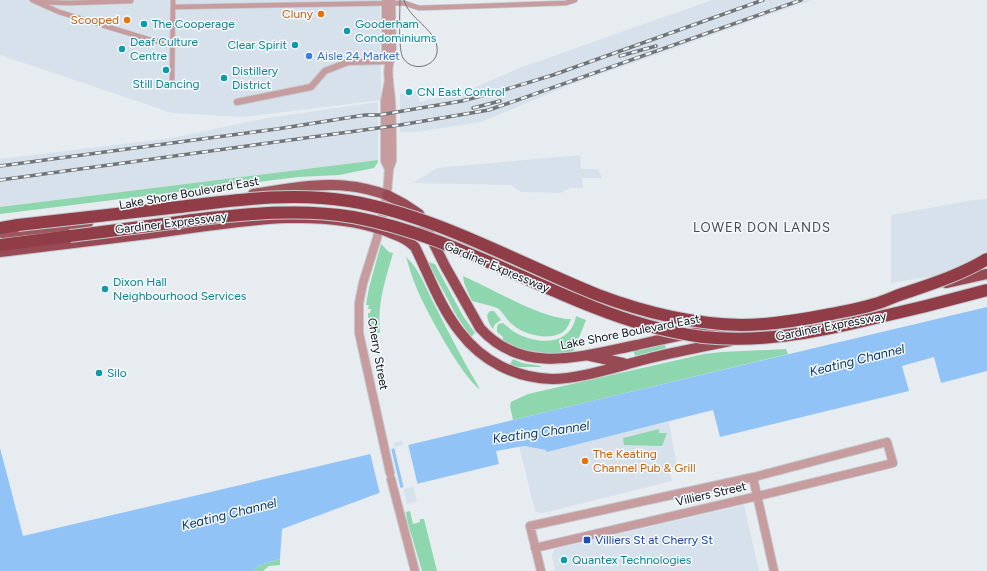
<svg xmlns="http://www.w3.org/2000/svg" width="987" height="571" font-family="Figtree,sans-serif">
  <rect width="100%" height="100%" fill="#e7ecf1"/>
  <path fill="#d7e1ec" d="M0,0H380L381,100L243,117L172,113L0,55Z
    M712,0H812L570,85L481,122L417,132H400V94L417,91L420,102L471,89L522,67Z
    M378,102V160L0,207V159L172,138L267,118Z
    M580,155L581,169H598L602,178H582L583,188H571L560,193L521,192L511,185L413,183L437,168Z
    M987,199V267L891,283V215L973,200Z
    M669,422L677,467L669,469L672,481L543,513H539L535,511L519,446H524L546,450L547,451Z
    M402,441L417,502L407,504L393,443Z
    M744,505L759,571H555L552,555L555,549Z"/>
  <path fill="#8ed6ae" d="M378,160V162L374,168L339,175L298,177L0,214V207Z
    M381,244L389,252L393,253C385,281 377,304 380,333L369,331L368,313H370L371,309H368L369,305H366L369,288Z
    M406,257C418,267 426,288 433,302C448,331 463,361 480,389C463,379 422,304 415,284C411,275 409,266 406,257Z
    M428,262L435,264L463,316L475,333L471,337L456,315Z
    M463,276C491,288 542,319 571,319C569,324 567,329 563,332C550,341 524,335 513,325C507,321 504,314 499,309C495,306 478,303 472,301L464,283Z
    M490,311H494L501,320L495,324L493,329C489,324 488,321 487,315Z
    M576,316L586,320L574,350L571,352C547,356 524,353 503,340V337L497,332V327L498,324L503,323C508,327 512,331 518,334C540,345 571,345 576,316Z
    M664,343L666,348L635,356L633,349Z
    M786,349L788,354L513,420L510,406L511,402L528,394L704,354L722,352Z
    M513,359L522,363L541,366V367H518L510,364Z
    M659,429V433H667L662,446L624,445L623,438Z
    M410,511L413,524L420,522V519H424L437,571H422L407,520L406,512Z
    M280,559V565L269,566L263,571H253L260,565Z"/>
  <path fill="#92c3f6" d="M987,307V371L941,383L934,357L902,366L909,391L720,437L713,410L547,452L546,450L524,446L496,451L499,464L379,493L282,529L280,559L260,565L253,571H0V448L23,536C344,461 666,383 987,307Z"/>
  <path fill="#e7ecf1" d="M408,444L418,486L404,489L394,447Z
    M391,448L401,490L380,494L370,453Z"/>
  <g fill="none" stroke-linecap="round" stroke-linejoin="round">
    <g stroke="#c5c9ce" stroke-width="6">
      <path id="pedestrian" d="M32,0L59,12L151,40L173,44
        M40,2L69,3L131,1V0
        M173,7L404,3L419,8L566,3L575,0
        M172,85L173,0"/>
    </g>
    <g stroke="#c5c9ce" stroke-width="8">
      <path id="minor" d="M237,102L311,87L325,71L348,62L389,61"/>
    </g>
    <g stroke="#c5c9ce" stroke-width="10">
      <path id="tertiary" d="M386,0V54L389,61
        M389,80L385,101V161L389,169L387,195L377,238L363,283L359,303V333L390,473
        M389,169L392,161C392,141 392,121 391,101C390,85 385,69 392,55L391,0
        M754,477V482L774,571
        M391,479L415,571
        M535,548L758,496L893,463L887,442L754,477L530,526L541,571"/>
    </g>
    <g stroke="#c5c9ce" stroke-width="12">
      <path id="primary" d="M253,194C281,190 320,182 348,186C361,187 375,191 387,195
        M2,233L88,223"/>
    </g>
    <g stroke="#c5c9ce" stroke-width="12">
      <path id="trunk" d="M387,195L404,204L419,214L445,266L480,328C523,376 582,356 637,345C667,338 696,332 726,327
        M0,252C49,246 99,240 148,234C222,225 310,205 383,230C395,235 405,237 415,247C429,275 440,307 460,332C482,361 515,378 552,379C581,379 618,366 647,359C674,352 702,347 730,341
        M946,283L987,274
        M590,356L623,363"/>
    </g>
    <g stroke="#c5c9ce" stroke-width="14">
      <path id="motorway" d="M0,228L18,225
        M0,245L70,236"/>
    </g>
    <use href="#pedestrian" stroke="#c69c9e" stroke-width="4.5"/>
    <use href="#minor" stroke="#c69c9e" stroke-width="6"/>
    <use href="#tertiary" stroke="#c69c9e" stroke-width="8"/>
    <use href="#primary" stroke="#9f575f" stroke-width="10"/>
    <use href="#trunk" stroke="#984a54" stroke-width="10"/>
    <use href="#motorway" stroke="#903d48" stroke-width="12"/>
    <path stroke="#727578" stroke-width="1" d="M400,0C400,12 398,50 403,58C413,74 440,66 437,47C435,29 408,18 404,0"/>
    <g stroke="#727578" stroke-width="3.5">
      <path id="rail" d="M620,56L656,46
        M473,108L500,101
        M0,166L277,129L365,115H379L462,101L504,90L553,75L763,0
        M0,180L400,125L489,110L801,0"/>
    </g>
    <use href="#rail" stroke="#f5faff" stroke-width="2" stroke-dasharray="6" stroke-linecap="butt"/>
    <g stroke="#c5c9ce" stroke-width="14" stroke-linecap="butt">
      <path id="motorway-bridge" d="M18,225C72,219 125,213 179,207C237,200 290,192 349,201C435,215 518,263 598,295C643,312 693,324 741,325C771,325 801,320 831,314C845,311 860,309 875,304C886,301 897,295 908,292C935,283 962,274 987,259
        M70,236C110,231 151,226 192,220C246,214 299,208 353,217C437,232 514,276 593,307C628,321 665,332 703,337C758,343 813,333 867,320C907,311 947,301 987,290"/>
    </g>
    <use href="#motorway-bridge" stroke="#903d48" stroke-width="12"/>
  </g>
  <g fill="#e8710a" stroke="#f5faff" stroke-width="1.5">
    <circle cx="321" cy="14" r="4"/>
    <circle cx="127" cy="20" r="4"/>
    <circle cx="585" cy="461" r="4"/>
  </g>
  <g fill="#0f9aa8" stroke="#f5faff" stroke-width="1.5">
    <circle cx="144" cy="24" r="4"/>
    <circle cx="347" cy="31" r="4"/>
    <circle cx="295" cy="45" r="4"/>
    <circle cx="122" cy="49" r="4"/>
    <circle cx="166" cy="70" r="4"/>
    <circle cx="224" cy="78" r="4"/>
    <circle cx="409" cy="92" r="4"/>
    <circle cx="105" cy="289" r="4"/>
    <circle cx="99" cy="373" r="4"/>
    <circle cx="564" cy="560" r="4"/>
  </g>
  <circle fill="#3f7fe0" stroke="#f5faff" stroke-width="1.5" cx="309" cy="56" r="4"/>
  <rect fill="#1a4fb4" stroke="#f5faff" stroke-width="1.5" x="583" y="536" width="8" height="8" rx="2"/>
  <g text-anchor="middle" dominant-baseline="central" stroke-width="3" stroke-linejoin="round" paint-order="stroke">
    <g font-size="12" fill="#c56008" stroke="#f5faff" text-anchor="end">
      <text x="313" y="14">Cluny</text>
      <text x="119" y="20">Scooped</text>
      <text x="593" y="454" text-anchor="start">The Keating<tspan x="593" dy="14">Channel Pub &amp; Grill</tspan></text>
    </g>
    <g font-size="12" fill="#0d838f" stroke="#f5faff" text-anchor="start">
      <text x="152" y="24">The Cooperage</text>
      <text x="355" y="24">Gooderham<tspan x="355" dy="14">Condominiums</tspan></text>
      <text x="130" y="42">Deaf Culture<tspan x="130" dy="14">Centre</tspan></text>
      <text x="287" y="45" text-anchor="end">Clear Spirit</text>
      <text x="232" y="71">Distillery<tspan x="232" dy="14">District</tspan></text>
      <text x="166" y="84" text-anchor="middle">Still Dancing</text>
      <text x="417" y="92">CN East Control</text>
      <text x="113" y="282">Dixon Hall<tspan x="113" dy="14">Neighbourhood Services</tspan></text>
      <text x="107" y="373">Silo</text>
      <text x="572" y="560">Quantex Technologies</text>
    </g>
    <g font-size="12" fill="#366cbe" stroke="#f5faff" text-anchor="start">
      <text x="317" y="56">Aisle 24 Market</text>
    </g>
    <g font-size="12" fill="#121315" stroke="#f5faff">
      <text transform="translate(189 193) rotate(-10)">Lake Shore Boulevard East</text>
      <text transform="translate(171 223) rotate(-7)">Gardiner Expressway</text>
      <text transform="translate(497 267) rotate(23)">Gardiner Expressway</text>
      <text transform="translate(831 326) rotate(-11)">Gardiner Expressway</text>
      <text transform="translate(630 332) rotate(-11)">Lake Shore Boulevard East</text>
      <text transform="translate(378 354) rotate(80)">Cherry Street</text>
      <text transform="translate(711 494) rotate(-13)">Villiers Street</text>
    </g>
    <g font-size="12" fill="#164399" stroke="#f5faff" text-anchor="start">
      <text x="595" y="540">Villiers St at Cherry St</text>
    </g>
    <g font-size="13" letter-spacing="1" fill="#45494d" stroke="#f5faff">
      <text x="762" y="227">LOWER DON LANDS</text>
    </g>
    <g font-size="13" font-style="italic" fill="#0c3961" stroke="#f5faff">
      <text transform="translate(857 360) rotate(-14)">Keating Channel</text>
      <text transform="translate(541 432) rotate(-8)">Keating Channel</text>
      <text transform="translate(229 514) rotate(-14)">Keating Channel</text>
    </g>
  </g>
</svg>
